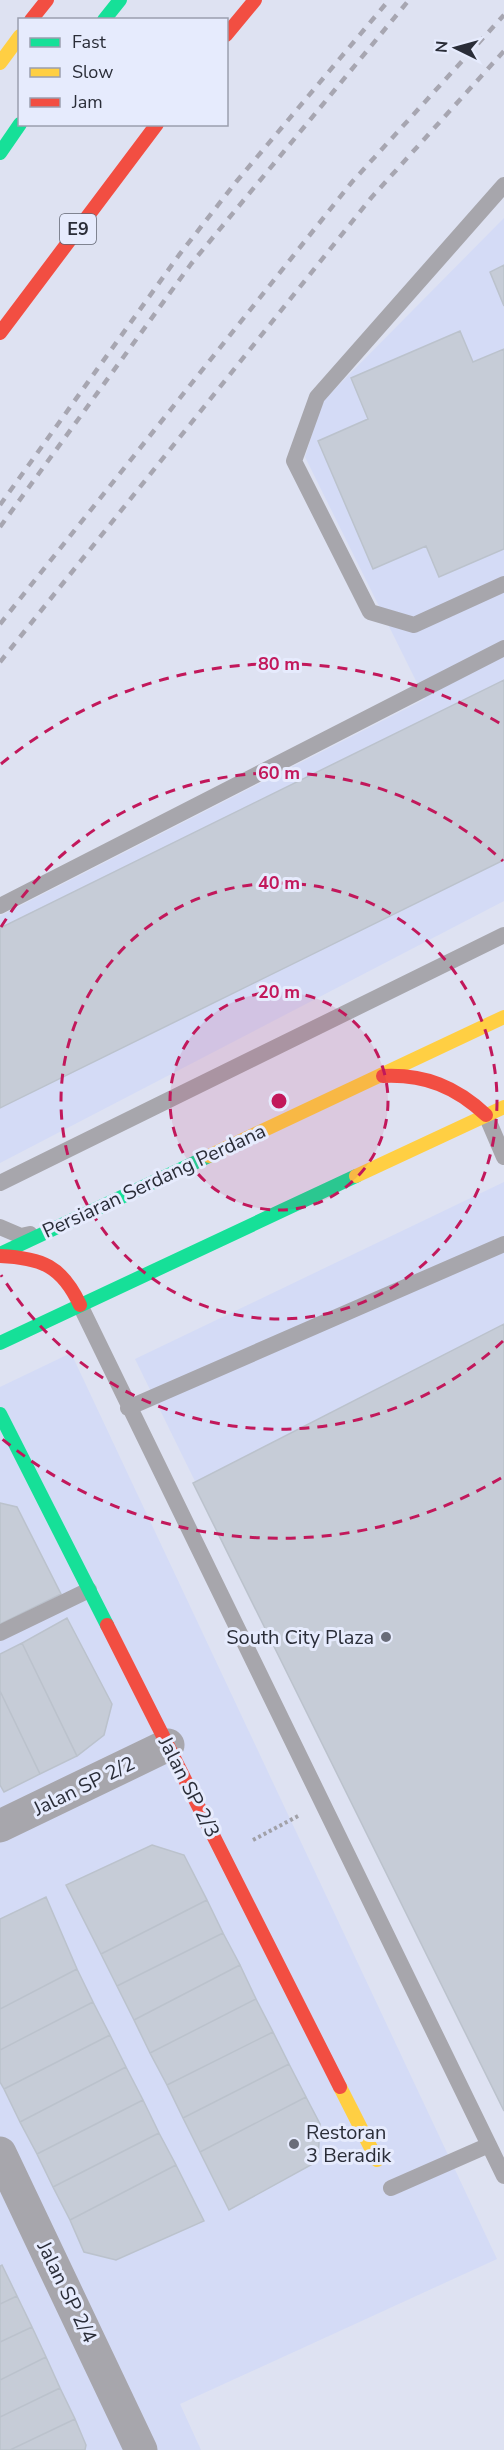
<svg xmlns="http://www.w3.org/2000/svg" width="504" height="2450" font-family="'Nunito Sans',sans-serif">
  <rect width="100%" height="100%" fill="#dee2f2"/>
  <path fill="#d4dbf6" d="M504,218V901L0,1163V916L425,699L305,457L322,402Z
    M504,1182V2111L135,1359Z
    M71,1353L497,2259L180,2404L201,2450H0V1387Z"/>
  <path fill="#c6ccd7" stroke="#bbc2cc" stroke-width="1.5" d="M504,265V306L490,272Z
    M460,331L473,362L504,349V549L439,577L426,546L373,569L318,441L368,419L351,378Z
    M504,680V860L0,1108V928Z
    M504,1324V2111L193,1483Z
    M0,1503L17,1507L61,1594L0,1624Z
    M67,1618L112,1704L104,1735L77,1756L22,1643Z
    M22,1643L77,1756L40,1774L0,1691V1654Z
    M0,1691L40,1774L4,1792L0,1785Z
    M152,1845L184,1855L207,1900L101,1954L66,1885Z
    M46,1897L77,1969L0,2009V1919Z
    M207,1900L223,1933L117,1986L101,1954Z
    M223,1933L240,1965L134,2020L117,1986Z
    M240,1965L256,1999L150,2053L134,2020Z
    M77,1969L93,2002L0,2050V2009Z
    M256,1999L273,2032L167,2085L150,2053Z
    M93,2002L110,2035L4,2089L0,2082V2050Z
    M273,2032L289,2064L183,2118L167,2085Z
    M110,2035L126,2067L20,2122L4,2089Z
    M289,2064L306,2097L200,2152L183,2118Z
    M126,2067L143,2100L37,2154L20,2122Z
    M306,2097L320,2124L318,2161L229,2210L200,2152Z
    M143,2100L159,2133L53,2187L37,2154Z
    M159,2133L176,2165L70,2220L53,2187Z
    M176,2165L204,2221L116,2260L84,2252L70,2220Z
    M2,2265L17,2296L0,2304V2266Z
    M17,2296L32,2327L0,2342V2304Z
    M32,2327L46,2357L0,2380V2342Z
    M46,2357L60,2388L0,2417V2380Z
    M60,2388L75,2419L10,2450H0V2417Z
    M75,2419L86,2445L85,2450H10Z"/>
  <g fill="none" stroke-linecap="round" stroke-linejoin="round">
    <path stroke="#a1a1a8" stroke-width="4" stroke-dasharray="3 3" stroke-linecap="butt" d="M253,1840L300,1815"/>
    <path stroke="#a7a6ac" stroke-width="16" d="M504,185L317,397L294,461L370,612L414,625L504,584
      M0,906L504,648
      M486,1115L504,1157
      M0,1183L504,935
      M0,1227L21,1236L30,1234
      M80,1305L504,2176
      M128,1408L504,1244
      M0,1633L89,1590
      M391,2188L489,2145"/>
    <path stroke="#a7a6ac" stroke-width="33" d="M0,1826L168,1745
      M0,2153L141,2450"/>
    <path stroke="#16e098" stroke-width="14" d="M104,20L120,0
      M0,153L20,124
      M0,1254L209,1156
      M0,1343L356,1176
      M0,1414L107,1625"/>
    <path stroke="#ffcf43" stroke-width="14" d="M0,63L20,36
      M209,1156L504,1017
      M356,1176L504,1107
      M340,2087L377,2160"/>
    <path stroke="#f24e42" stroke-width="14" d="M31,20L47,0
      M226,35L255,0
      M0,333L157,124
      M383,1076C425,1074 456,1087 486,1115
      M0,1256C42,1258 62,1266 80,1305
      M107,1625L340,2087"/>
    <path stroke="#a7a6b1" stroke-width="4.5" stroke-dasharray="8 8" stroke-linecap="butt" d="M0,505L179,255L236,182L389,0
      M0,527L191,264L409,0
      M0,624L352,182L504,15
      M0,662L371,198L504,51"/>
  </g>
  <circle cx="279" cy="1101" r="109" fill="#c2185b" fill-opacity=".12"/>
  <g fill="none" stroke="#c2185b" stroke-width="3" stroke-dasharray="10 8">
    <circle cx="279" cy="1101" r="109"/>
    <circle cx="279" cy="1101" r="218"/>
    <path d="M503 1341A328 328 0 0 1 1 1275M1 927A328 328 0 0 1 503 861"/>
    <path d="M501 1478A437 437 0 0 1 1 1438M1 764A437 437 0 0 1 501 724"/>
  </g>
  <g fill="#696c79" stroke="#e6ebfd" stroke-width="2">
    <circle cx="386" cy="1637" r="6"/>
    <circle cx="294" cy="2144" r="6"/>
  </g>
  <g text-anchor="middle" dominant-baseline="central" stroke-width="6" stroke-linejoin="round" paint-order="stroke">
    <rect fill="#e6ebfd" stroke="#626673" stroke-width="1.5" x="60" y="214" width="36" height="30" rx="4.5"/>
    <g font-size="18" font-weight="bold" fill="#2a2d38">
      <text x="78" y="229">E9</text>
    </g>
    <g font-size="20" fill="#2a2d38" stroke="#e6ebfd">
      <text transform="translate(154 1181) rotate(-25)">Persiaran Serdang Perdana</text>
      <text transform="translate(84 1786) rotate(-26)">Jalan SP 2/2</text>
      <text transform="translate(189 1787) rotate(63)">Jalan SP 2/3</text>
      <text transform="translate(67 2292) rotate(64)">Jalan SP 2/4</text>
    </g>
    <g font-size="20" fill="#2a2d38" stroke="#e6ebfd" text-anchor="end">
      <text x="374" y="1637">South City Plaza</text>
      <text x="306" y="2132" text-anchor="start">Restoran<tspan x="306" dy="23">3 Beradik</tspan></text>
    </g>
  </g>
  <circle cx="279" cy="1101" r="9" fill="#c2185b" stroke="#e6ebfd" stroke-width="3"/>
  <g font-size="18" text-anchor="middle" font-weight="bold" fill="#c2185b" stroke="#e6ebfd" stroke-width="6" stroke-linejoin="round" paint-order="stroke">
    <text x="279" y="670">80 m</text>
    <text x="279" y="779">60 m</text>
    <text x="279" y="889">40 m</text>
    <text x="279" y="998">20 m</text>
  </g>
  <rect x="18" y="18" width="210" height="108" fill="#e6ebfd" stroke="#9b9fae" stroke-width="1.5"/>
  <rect x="30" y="38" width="30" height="9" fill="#16e098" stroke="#9b9fae" stroke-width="1.5"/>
  <text x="72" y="48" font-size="18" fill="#2a2d38">Fast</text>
  <rect x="30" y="68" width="30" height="9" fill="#ffcf43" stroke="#9b9fae" stroke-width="1.5"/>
  <text x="72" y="78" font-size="18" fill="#2a2d38">Slow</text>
  <rect x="30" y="98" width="30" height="9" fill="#f24e42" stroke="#9b9fae" stroke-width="1.5"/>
  <text x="72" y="108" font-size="18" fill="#2a2d38">Jam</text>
  <g transform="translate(456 48) rotate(275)" stroke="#e6ebfd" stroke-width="4.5" paint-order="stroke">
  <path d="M0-4.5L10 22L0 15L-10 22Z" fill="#2a2d38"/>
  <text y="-9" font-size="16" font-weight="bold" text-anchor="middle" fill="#2a2d38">N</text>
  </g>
</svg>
